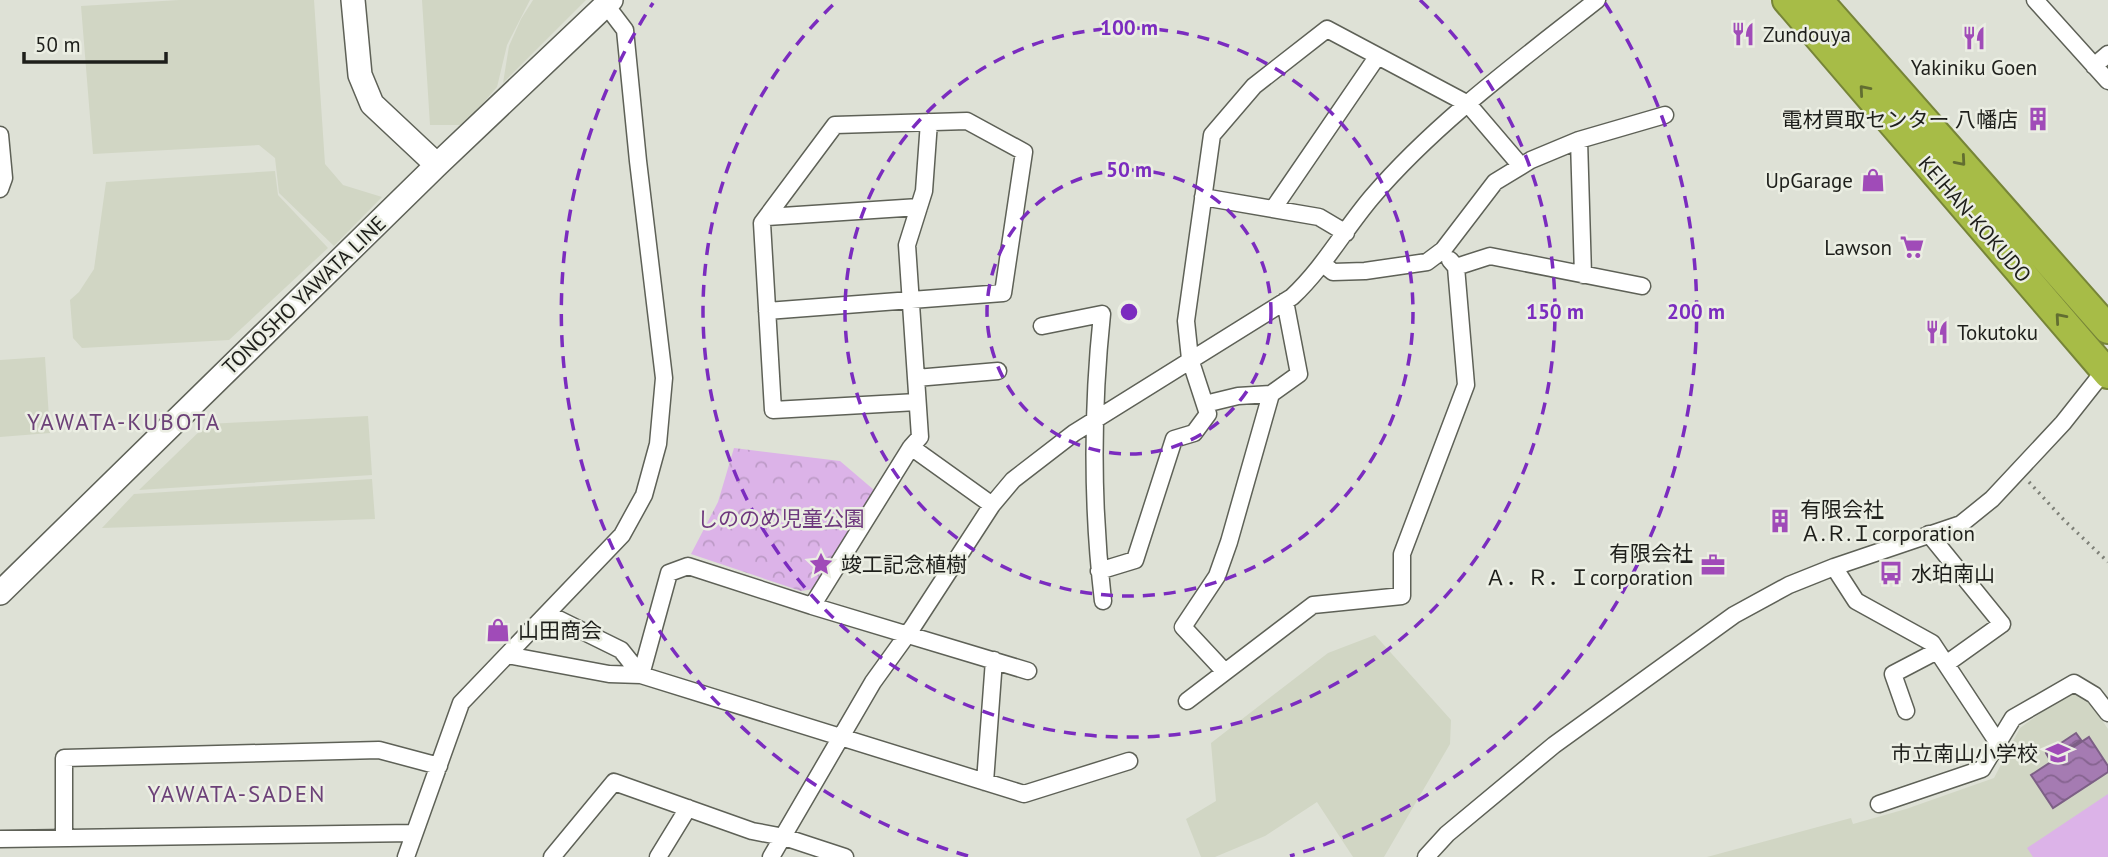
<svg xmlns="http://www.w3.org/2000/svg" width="2108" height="857" font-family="'PT Sans','Noto Sans JP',sans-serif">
  <defs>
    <pattern id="park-crowns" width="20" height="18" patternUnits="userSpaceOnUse" patternTransform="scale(1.75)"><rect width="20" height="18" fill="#dcb3e8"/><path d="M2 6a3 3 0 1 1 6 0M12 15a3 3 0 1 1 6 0" fill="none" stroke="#bc9ac6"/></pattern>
    <pattern id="water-waves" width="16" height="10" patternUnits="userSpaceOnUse" patternTransform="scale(1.75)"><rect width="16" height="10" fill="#a57bb2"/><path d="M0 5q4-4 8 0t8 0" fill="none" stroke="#866490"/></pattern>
  </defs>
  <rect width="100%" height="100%" fill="#dee1d6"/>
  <path fill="#d1d6c4" d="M179,0H314L325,164L343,185L382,197L334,246L279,193L275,158L259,145L93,154L81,6Z
    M422,0H530L507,45L497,87L464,125H430Z
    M533,0H586L503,83L509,46L521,19Z
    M275,171L278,195L328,248L229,340L82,348L73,338L70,300L79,292L94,269L106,182Z
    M45,357L50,433L0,437V360Z
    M368,416L372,475L139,490L207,424Z
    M372,479L375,519L102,528L134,494Z
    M1375,635L1451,720L1450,744L1384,857H1353L1317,802L1265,836L1215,857H1201L1186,819L1216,801L1211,743L1328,653Z
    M2071,691L2084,694L2108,729V857H1707L1851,818L1853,824L1906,809L1994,778L2020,728Z"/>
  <path fill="url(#park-crowns)" d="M734,448L840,461L874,490L813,589L801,591L691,554L718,502Z"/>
  <path fill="#dcb3e8" d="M2108,794V857H2033L2027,848Z"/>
  <path fill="url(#water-waves)" stroke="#7c5f85" stroke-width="2" d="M2076,733L2081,740L2050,760L2046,753Z
    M2089,737L2108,766V772L2053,808L2031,775Z"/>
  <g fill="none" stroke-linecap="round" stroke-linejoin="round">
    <g stroke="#5e6157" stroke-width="19">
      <path id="street" d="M2035,0L2108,81
        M2094,66L2108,54
        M0,135L4,178L0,189
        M1579,140L1583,275
        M1203,197L1319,217L1346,233
        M1273,209L1377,57
        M767,217L919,207
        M1450,260L1456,267L1490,256L1642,286
        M1323,264L1333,272L1365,271L1427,262L1443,250L1495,182L1531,160L1579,140L1665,115
        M767,311L1003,293L1024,152L967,121L835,125L762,223L773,410L917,402
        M1042,326L1102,314C1092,409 1092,507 1103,601
        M916,378L998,371
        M1205,404L1238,396L1271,394L1299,374L1285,301
        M911,447L920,437L907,245L924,191L929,122
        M1929,534L2002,624L1946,664
        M1834,567L1856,601L1932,643L1998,743
        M1099,571L1135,560L1174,439L1194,433L1208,414L1190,359L1186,321L1212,135L1254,86L1327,29L1468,104L1521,166
        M812,606L1028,671
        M548,614L621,650L641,675L1024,794L1129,761
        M507,655L609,674L641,675L669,573L688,566L812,606L911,447L992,505
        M1225,672L1183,627L1217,576L1229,542L1271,394
        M1187,701L1313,605L1402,596V554L1466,385L1456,267
        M1906,711L1893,674L1937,651
        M985,782L994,660
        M1879,804L1982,769L2013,718L2074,683L2094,695L2108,713
        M64,838V758L379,750L439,766
        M0,839L414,833
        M406,857L461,703L622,535L644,495L658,444L664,378L638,161L625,30L606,5
        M552,857L614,782L752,831L784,837L845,857
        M658,857L688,808
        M771,857L873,682L912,628L992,505L1013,480L1074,433L1292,297C1324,267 1344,230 1372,197C1435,123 1521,60 1597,0
        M1426,857L1447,834L1554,745L1734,615L1789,585L1834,567L1961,524L1992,499L2063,423L2105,370L2107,365"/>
    </g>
    <g stroke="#5e6157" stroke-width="26">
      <path id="secondary" d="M353,0L360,75L372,104L437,165
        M0,593L437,165L611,0"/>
    </g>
    <g stroke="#778538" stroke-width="32">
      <path id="highway" d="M1787,0L2108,374
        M1818,0L2108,329"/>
    </g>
    <path stroke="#7d7f77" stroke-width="3.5" stroke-dasharray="2 5" stroke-linecap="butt" d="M2029,482L2064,520L2108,562"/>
    <use href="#street" stroke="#fff" stroke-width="16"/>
    <use href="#secondary" stroke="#fff" stroke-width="23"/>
    <use href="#highway" stroke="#a7bc47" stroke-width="28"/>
  </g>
  <defs><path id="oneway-chevron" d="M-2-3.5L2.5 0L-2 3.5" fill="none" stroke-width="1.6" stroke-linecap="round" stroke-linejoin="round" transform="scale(1.75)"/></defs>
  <g stroke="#626e31">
    <use href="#oneway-chevron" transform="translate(1864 90) rotate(-131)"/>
    <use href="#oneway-chevron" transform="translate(1961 161) rotate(49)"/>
    <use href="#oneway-chevron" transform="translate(2060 318) rotate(-131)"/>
  </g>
  <g fill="none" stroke="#7b2cbf" stroke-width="3.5" stroke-dasharray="12 9">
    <circle cx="1129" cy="312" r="142"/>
    <circle cx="1129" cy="312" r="284"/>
    <path d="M1420 0A426 426 0 1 1 838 0"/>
    <path d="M968 856A567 567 0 0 1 653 3M1605 3A567 567 0 0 1 1290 856"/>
  </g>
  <defs>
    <g id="restaurant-bare" transform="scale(1.89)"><path d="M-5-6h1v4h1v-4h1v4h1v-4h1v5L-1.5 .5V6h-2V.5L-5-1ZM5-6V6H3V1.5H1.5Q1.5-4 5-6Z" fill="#a04bb8" stroke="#ebeee3" stroke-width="2.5" paint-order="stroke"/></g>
    <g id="building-bare" transform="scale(1.89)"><path d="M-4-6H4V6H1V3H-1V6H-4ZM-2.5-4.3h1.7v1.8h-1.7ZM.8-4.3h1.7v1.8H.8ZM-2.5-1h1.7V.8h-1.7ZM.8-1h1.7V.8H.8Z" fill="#a04bb8" stroke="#ebeee3" stroke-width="2.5" paint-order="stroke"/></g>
    <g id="shop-bare" transform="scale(1.89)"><path d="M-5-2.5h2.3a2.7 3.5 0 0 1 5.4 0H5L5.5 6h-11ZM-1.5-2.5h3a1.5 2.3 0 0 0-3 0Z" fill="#a04bb8" stroke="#ebeee3" stroke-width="2.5" paint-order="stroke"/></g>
    <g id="supermarket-bare" transform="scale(1.89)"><path d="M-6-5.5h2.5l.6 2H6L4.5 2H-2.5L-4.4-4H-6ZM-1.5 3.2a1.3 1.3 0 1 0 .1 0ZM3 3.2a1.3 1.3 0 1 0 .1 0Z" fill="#a04bb8" stroke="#ebeee3" stroke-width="2.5" paint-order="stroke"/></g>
    <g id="sight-bare" transform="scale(1.89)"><path d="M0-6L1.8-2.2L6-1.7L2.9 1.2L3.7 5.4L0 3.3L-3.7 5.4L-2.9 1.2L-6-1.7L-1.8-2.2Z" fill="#a04bb8" stroke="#ebeee3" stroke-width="2.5" paint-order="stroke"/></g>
    <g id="office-bare" transform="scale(1.89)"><path d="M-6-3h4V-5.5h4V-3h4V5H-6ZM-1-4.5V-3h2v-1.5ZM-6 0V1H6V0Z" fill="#a04bb8" stroke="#ebeee3" stroke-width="2.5" paint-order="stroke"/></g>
    <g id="bus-bare" transform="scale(1.89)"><path d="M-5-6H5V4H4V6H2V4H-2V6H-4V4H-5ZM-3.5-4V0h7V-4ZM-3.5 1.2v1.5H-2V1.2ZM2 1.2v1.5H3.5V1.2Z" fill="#a04bb8" stroke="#ebeee3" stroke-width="2.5" paint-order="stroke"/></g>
    <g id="school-bare" transform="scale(1.89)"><path d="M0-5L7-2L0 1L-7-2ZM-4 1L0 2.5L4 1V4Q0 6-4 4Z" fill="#a04bb8" stroke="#ebeee3" stroke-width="2.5" paint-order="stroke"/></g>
  </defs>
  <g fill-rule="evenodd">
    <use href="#restaurant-bare" x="1743" y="34"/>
    <use href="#restaurant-bare" x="1974" y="38"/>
    <use href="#building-bare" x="2038" y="119"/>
    <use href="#shop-bare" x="1873" y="180"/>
    <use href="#supermarket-bare" x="1912" y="247"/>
    <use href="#restaurant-bare" x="1937" y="332"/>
    <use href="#building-bare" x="1780" y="521"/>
    <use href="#sight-bare" x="821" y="564"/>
    <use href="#office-bare" x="1713" y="565"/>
    <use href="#bus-bare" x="1891" y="573"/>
    <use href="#shop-bare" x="498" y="630"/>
    <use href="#school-bare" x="2058" y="753"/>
  </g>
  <g text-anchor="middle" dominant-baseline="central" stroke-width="5" stroke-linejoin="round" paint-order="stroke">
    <g font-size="21" fill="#1e1f1b" stroke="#ebeee3" text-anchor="start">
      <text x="1763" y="34">Zundouya</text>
      <text x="1974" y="67" text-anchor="middle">Yakiniku Goen</text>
      <text x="2018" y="119" text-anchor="end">電材買取センター 八幡店</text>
      <text x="1853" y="180" text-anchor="end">UpGarage</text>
      <text x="1892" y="247" text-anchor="end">Lawson</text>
      <text x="1957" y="332">Tokutoku</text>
      <text x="1800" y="509">有限会社<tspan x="1800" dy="24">Ａ.Ｒ.Ｉcorporation</tspan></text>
      <text x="1693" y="553" text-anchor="end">有限会社<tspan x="1693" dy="24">Ａ．Ｒ．Ｉcorporation</tspan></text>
      <text x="841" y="564">竣工記念植樹</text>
      <text x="1911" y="573">水珀南山</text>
      <text x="518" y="630">山田商会</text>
      <text x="2038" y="753" text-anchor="end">市立南山小学校</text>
    </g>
    <g font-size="21" fill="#1e1f1b" stroke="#ebeee3">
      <text transform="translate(1975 219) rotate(49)">KEIHAN-KOKUDO</text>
      <text transform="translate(304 295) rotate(-44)">TONOSHO YAWATA LINE</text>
    </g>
    <g font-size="21" fill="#6e387d" stroke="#ebeee3">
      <text x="781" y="518">しののめ児童公園</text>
    </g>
    <g font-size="23" letter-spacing="2" fill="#6c4178" stroke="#ebeee3">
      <text x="124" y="421">YAWATA-KUBOTA</text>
      <text x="237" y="793">YAWATA-SADEN</text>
    </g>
  </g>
  <circle cx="1129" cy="312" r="10" fill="#7b2cbf" stroke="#ebeee3" stroke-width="3.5"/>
  <g font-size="21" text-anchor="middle" font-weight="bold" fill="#7b2cbf" stroke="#ebeee3" stroke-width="5" stroke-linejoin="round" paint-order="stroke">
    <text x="1129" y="35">100 m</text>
    <text x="1129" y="177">50 m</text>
    <text x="1555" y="319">150 m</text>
    <text x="1696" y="319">200 m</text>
  </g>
  <path d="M24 52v10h142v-10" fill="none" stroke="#1e1f1b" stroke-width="3.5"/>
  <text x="35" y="52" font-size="21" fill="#1e1f1b" stroke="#ebeee3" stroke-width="5" paint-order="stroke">50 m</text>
</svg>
